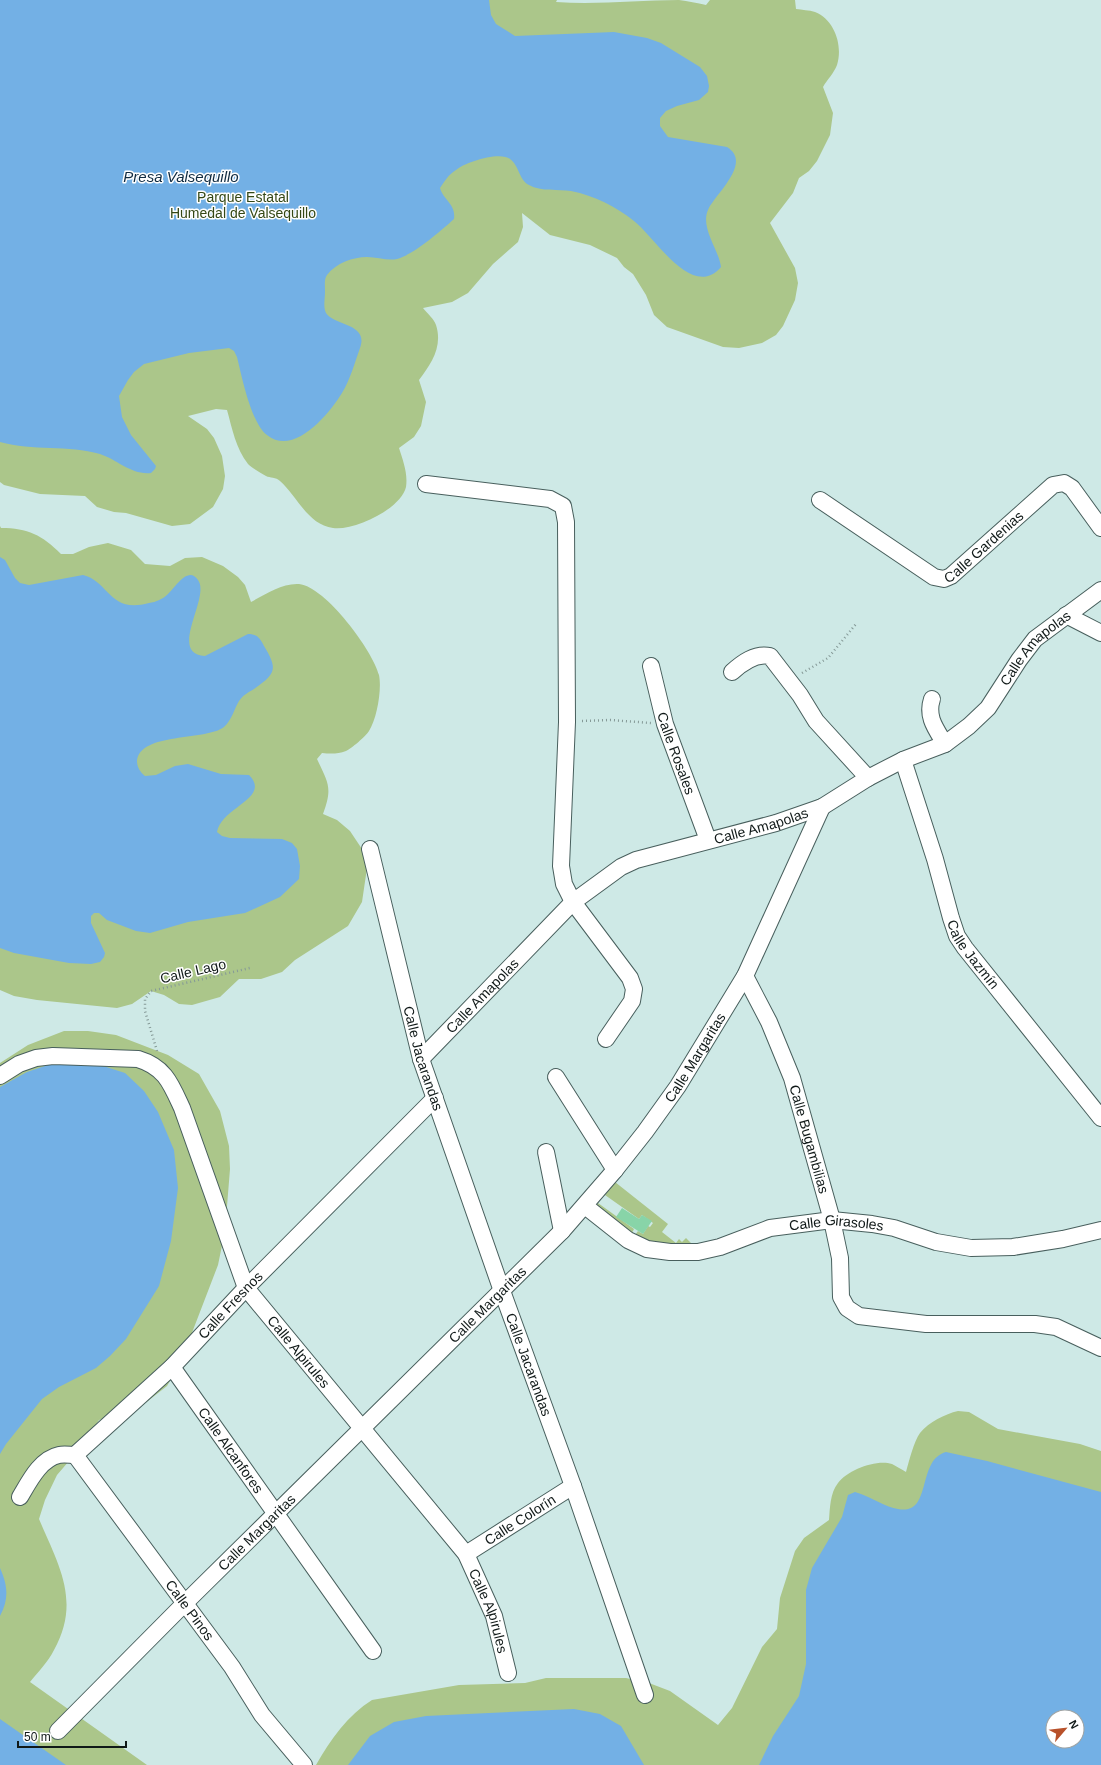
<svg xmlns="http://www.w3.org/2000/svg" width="1101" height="1765" font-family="Helvetica,sans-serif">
  <rect width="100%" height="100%" fill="#cee9e6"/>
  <path fill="#abc68a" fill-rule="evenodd" d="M0,0H557L556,2C597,5 638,0 679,0C688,1 697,3 706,5L710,0H795L796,9C802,10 809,10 815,12C835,20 843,46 837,65C834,73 827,80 823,87L833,113L830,135L817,161L809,171L799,178L793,193L770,223L795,268L798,283L795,300L783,326L776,335L762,343L739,348L723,347L667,327L654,315L646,295L633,274L624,267L617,258L590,245L550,235L522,213L523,227L518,242L493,264L468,293L452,302L423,308C427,313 434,319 436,325C443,347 431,364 419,380L426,402L421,426L414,437L399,448C403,461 408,473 406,487C401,509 354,531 333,528C308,525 297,496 280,481C276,477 270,478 266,476C261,473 252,468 248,464C236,449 232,428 227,410L216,409L188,416L207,429L214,438L222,456L225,476L223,489L213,507L190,524L172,526L126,513L114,512L97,507L85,496L40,494L4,485L0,482Z
    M0,526L1,528C28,528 42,535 61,554H73L89,547L108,543L131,550L145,564L170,566L185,558L202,557L223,566L238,577L245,585L251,602C266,594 282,583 299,584C326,587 373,651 379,675C382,689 377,719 369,731C366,736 351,749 346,751C338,754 331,754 322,753L317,759C328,783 333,787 323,814L337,820L350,831L366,855L367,868L362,902L348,926L295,960L282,972L261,979H239L220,997L192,1005L179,1004L164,995L151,991L132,1004L117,1008L37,1000L14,996L0,990Z
    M64,1031H88L116,1035L168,1055L199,1074L220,1111L229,1146L230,1169L225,1231L218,1265L180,1364L167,1386L135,1411L99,1420L81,1447L57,1475L45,1500L39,1519C59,1566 81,1601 54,1650C48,1662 38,1672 30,1682L147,1765H0V1063L28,1045Z
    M615,1182L668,1224L662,1232L676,1243L679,1239L682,1242L686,1238L691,1243L672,1252L626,1237L592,1211L598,1203L634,1229L632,1233L635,1235L638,1231L643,1234L648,1226L650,1227L653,1223L642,1215L639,1219L605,1195Z
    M958,1411L969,1412L998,1429L1080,1444L1101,1451V1765H316C330,1740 348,1715 372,1700L459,1685L525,1683L546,1678H626L649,1683L670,1691L718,1725L732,1708L762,1647L777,1629L780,1598L795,1551L804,1538L829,1520C830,1508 830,1493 838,1483C848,1470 876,1459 892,1464C896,1466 901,1469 906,1472C909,1461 914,1441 920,1433C929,1422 945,1414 958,1411ZM1053,1717H1077V1741H1053Z"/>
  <path fill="#73b0e5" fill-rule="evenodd" d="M0,0H489L491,15L496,24L515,36L614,32L647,38L661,43L700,67L707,76L709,86L708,92L699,100L677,106L666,111L660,118V126L668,137L727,147C753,163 715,194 708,210C700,228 719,250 721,267C692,301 655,237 634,221C615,206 595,196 571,191C559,189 541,192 529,185C519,180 519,165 510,159C500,151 465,162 456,170C449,174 444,182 440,188C444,201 456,204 454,219C442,230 413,255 397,259C388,261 377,257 367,257C353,257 336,263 327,275C324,279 325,286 325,292C325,299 323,307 326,313C334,326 369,323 360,348C355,362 350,380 342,393C329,414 294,457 267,435C251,423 242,377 237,357L234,351L229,348L189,353L144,364L134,372L128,380L119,396L122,417L131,435L156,466L155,469L151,473C131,475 118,460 100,454C68,445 33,451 0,442Z
    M0,557L5,560L15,578L20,583L29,585L83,575C109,581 109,614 149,603C156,602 163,599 168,594C175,588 188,565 198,580C211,597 167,654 205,656L248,634C257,634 260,638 264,646C278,669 276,674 254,689C249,692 243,695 239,701C234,709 232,720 224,727C206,741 140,732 137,761C137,767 140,772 145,776L156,775L175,766L188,764L221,774L249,775C272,798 221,807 217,832L222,836L230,838L282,839L292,843L297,849L300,866L299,879L280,897L245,913L188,922L150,933L136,931L107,920L99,913H94L91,916V923L105,953L104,957L100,962L91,964L69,963L14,953L0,948Z
    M57,1062L97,1064L125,1073L144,1091L158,1112L174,1150L178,1188L171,1241L159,1286L126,1339L110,1356L96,1368L59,1387L42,1399L6,1444L0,1454V1087L27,1072Z
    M946,1452L987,1461L1101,1492V1765H759L773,1736L799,1696L806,1664V1590L812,1568L842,1517L848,1495L855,1492L861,1494C872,1498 886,1507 898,1509C933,1516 916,1460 946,1452ZM1053,1717H1077V1741H1053Z
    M0,1568C8,1586 9,1599 0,1616Z
    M574,1709L600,1714L621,1726L644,1765H348L370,1736L394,1722L426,1716Z
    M0,1719L66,1765H0Z"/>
  <path fill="#88d4a8" d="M622,1208L639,1219L642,1215L652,1221L643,1234L616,1217Z"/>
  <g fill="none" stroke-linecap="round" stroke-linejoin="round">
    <g stroke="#485f5d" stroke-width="18">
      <g id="minor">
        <path d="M426,484L550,499L563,506L566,522L567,722L561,866L564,884L573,902L630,978L634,989L632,1001L606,1039"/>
        <path id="s1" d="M820,500L934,577L944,579L951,576L1053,485L1064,483L1072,488L1101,528"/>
        <path d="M1066,615L1101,633"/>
        <path id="s2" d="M651,666L665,724L708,840"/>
        <path d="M732,672C742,663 755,653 770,656L800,695L816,721L868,778"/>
        <path d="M932,699C926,717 936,729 945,744"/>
        <path id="s3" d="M903,760L935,859L951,918L957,936L965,948L1101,1118"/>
        <path id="s4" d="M370,849L421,1059L502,1291L573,1486L645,1695"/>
        <path id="s5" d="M745,976L769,1022L792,1078L832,1220L840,1258L841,1297L847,1308L859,1316L926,1324H1035L1056,1327L1101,1348"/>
        <path id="s6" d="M421,1059L573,902L621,867L636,860L776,823L822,807L868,778L903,760L945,744L969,726L988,708L1019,660L1035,639L1101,590"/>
        <path id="s7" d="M0,1076L19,1064L36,1058L53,1056L138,1059C165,1067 171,1084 182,1108L246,1288L466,1554L494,1616L508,1673"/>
        <path d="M556,1077L615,1170"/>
        <path d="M546,1152L562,1231"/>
        <path id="s8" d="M585,1206L628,1240L647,1249L670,1252H698L720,1247L770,1228L832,1220L872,1224L894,1228L936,1242L971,1248L1013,1247L1063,1239L1101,1230"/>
        <path id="s9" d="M172,1367L373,1651"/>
        <path id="s10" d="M75,1455L232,1667L262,1715L304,1765"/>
        <path id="s11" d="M20,1497C29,1482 40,1459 59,1455C64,1454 70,1455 75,1455L172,1367L246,1288L435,1098"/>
        <path id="s12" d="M466,1554L573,1486"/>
        <path id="s13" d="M58,1731L185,1603L562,1231L615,1170L645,1132L678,1086L745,976L822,807"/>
      </g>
    </g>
    <path stroke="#859997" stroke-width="2.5" stroke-dasharray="1 3" stroke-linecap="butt" d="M802,673L828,658L856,624
      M582,721L610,720L651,723
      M157,1051L145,1011V999L151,991L250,968"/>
    <use href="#minor" stroke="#fff" stroke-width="16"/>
  </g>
  <g text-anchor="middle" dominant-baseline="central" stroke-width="3" stroke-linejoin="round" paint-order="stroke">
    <g font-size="14" fill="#344816" stroke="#fff">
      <text x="243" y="197">Parque Estatal<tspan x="243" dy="16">Humedal de Valsequillo</tspan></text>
    </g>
    <g font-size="14" fill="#101918" stroke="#fff">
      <text stroke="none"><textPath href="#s1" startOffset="199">Calle Gardenias</textPath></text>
      <text stroke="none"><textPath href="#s6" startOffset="760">Calle Amapolas</textPath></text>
      <text stroke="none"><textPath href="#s2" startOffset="91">Calle Rosales</textPath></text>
      <text stroke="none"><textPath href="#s6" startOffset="424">Calle Amapolas</textPath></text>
      <text stroke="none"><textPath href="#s3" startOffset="208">Calle Jazmín</textPath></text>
      <text transform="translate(193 971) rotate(-13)">Calle Lago</text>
      <text stroke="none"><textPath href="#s6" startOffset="88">Calle Amapolas</textPath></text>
      <text stroke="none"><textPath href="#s13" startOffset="929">Calle Margaritas</textPath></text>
      <text stroke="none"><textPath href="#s4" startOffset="216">Calle Jacarandas</textPath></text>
      <text stroke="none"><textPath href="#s5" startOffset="176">Calle Bugambilias</textPath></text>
      <text stroke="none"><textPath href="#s8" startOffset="270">Calle Girasoles</textPath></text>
      <text stroke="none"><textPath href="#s11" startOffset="291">Calle Fresnos</textPath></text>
      <text stroke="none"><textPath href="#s13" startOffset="605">Calle Margaritas</textPath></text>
      <text stroke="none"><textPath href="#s7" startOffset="485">Calle Alpirules</textPath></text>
      <text stroke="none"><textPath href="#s4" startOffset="540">Calle Jacarandas</textPath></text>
      <text stroke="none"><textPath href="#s9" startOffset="102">Calle Alcanfores</textPath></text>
      <text stroke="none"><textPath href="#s12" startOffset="64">Calle Colorín</textPath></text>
      <text stroke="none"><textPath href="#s13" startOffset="281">Calle Margaritas</textPath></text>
      <text stroke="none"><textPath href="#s10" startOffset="193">Calle Pinos</textPath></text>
      <text stroke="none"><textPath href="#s7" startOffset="809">Calle Alpirules</textPath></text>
    </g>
    <g font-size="15" font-style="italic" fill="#102b41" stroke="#fff">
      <text x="181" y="176">Presa Valsequillo</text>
    </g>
  </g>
  <g transform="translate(1065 1729) rotate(62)"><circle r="19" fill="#ffffff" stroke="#9fa3a3"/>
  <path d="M0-3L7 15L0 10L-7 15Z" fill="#b8512a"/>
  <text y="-6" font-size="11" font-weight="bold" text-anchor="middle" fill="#101918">N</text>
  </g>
  <path d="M18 1741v6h108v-6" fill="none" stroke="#101918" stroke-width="2"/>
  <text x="24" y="1741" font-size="12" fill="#101918" stroke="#ffffff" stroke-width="3" paint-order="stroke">50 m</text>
</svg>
